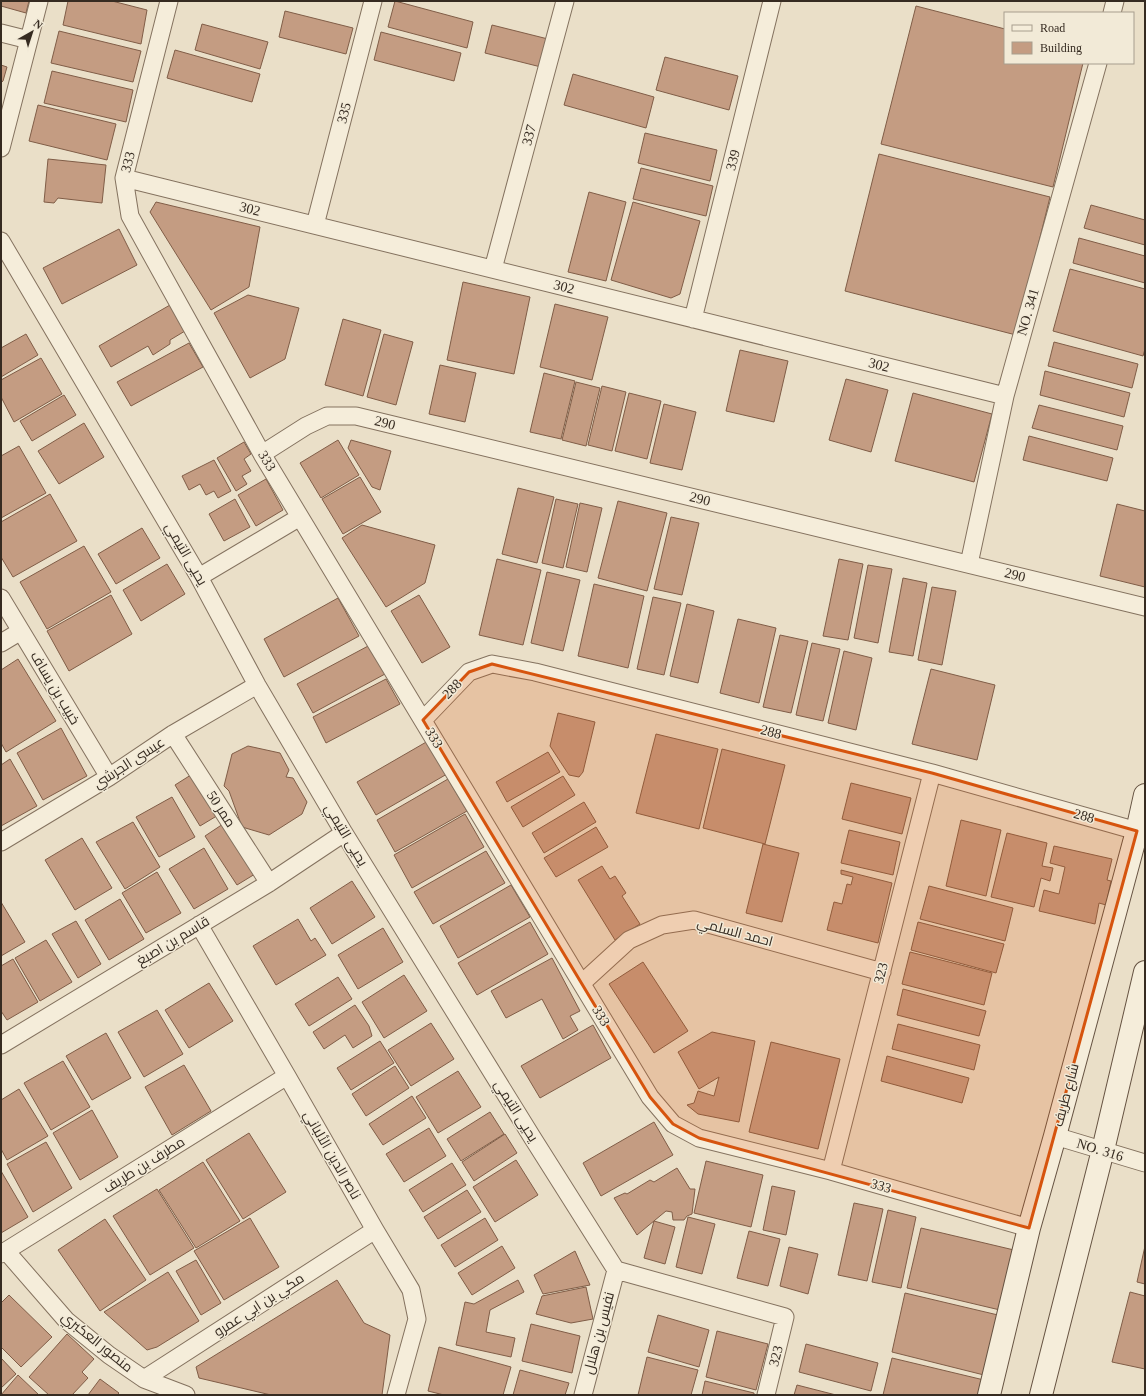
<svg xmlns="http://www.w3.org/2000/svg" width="1146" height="1396" font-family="'Times New Roman',Cairo,serif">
  <rect width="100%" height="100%" fill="#eadfc8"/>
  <path fill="#c49c82" stroke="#805d47" d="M1,1H29L26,13L1,6Z
    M68,1H112L147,10L141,44L63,25Z
    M395,1L473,22L467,48L388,27Z
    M916,6L1005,29V63H1083L1053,187L881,144Z
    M285,11L353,28L346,54L279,37Z
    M202,24L268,42L260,69L195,50Z
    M492,25L548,39L541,67L485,53Z
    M59,31L141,51L133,82L51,63Z
    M381,32L461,53L454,81L374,60Z
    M175,50L260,74L252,102L167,78Z
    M665,57L738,76L729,110L656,90Z
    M1,65L7,67L3,81L1,83Z
    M52,71L133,90L126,122L44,103Z
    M573,74L654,97L646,128L564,105Z
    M38,105L116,124L107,160L29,141Z
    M645,133L717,150L710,181L638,163Z
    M879,154L1050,197L1016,335L845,291Z
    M48,159L106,165L102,203L58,198L54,203L44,202Z
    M641,168L713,186L706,216L633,199Z
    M589,192L626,202L606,281L568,272Z
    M156,202L260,227L249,287L211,310L150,212Z
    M633,202L700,221L680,294L671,298L611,280Z
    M1091,205L1145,220V245L1084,228Z
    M119,229L137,265L62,304L43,268Z
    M1079,238L1145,256V283L1073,263Z
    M1070,269L1145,289V349L1143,356L1053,331Z
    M463,282L530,297L514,374L447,360Z
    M248,295L299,308L285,359L250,378L214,313Z
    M555,304L608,317L592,380L540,367Z
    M170,305L185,331L170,340V344L153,355L148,346L111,367L99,346Z
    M343,319L381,330L363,396L325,385Z
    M26,334L38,355L1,377V348Z
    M384,334L413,342L396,405L367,397Z
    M1054,342L1138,364L1132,388L1048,366Z
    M189,343L203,367L131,406L117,382Z
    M740,350L788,361L774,422L726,411Z
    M41,358L62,394L14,422L1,397V380Z
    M440,365L476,373L465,422L429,414Z
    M1045,371L1130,393L1124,417L1040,395Z
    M544,373L575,381L561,439L530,432Z
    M846,379L888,390L871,452L829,440Z
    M576,382L600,388L586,446L562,440Z
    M602,386L626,392L612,451L588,445Z
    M629,393L661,401L647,459L615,451Z
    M913,393L992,414L974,482L895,461Z
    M64,395L76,415L32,441L20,421Z
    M664,404L696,412L682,470L650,463Z
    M1039,405L1123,426L1117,450L1032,428Z
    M84,423L104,457L59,484L38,451Z
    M1029,436L1113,458L1107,481L1023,460Z
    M338,440L359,475L321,498L300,463Z
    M351,440L391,451L380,490L372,487L348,448Z
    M244,442L251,454L244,459L251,471L242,476L247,484L236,491L217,458Z
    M19,446L46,493L1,518V456Z
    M214,460L231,491L218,498L214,491L206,495L200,484L189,490L182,476Z
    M360,477L381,512L343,534L322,499Z
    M266,479L283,510L256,526L238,495Z
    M518,488L554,497L537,563L502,554Z
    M50,494L77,541L13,577L1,557V522Z
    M235,499L250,527L224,541L209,514Z
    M556,499L578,504L563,568L542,563Z
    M618,501L667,513L647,591L598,578Z
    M580,503L602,508L587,572L566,567Z
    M1117,504L1145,511V587L1100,576Z
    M671,517L699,523L682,595L654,589Z
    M362,525L435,545L425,583L386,607L342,538Z
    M142,528L160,558L116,584L98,554Z
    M84,546L111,592L47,629L20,582Z
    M497,559L541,570L523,645L479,635Z
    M839,559L863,564L848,640L823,636Z
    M167,564L185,594L141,621L123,590Z
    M868,565L892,569L878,643L854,638Z
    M547,572L580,580L563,651L531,643Z
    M903,578L927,583L913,656L889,652Z
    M594,584L644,596L628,668L578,656Z
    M932,587L956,591L942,665L918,660Z
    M111,595L132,634L69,671L47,631Z
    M419,595L450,647L422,663L391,611Z
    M653,597L681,603L664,675L637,669Z
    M338,598L359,636L284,677L264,639Z
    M687,604L714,611L698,683L670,676Z
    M738,619L776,628L759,703L720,693Z
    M780,635L808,641L791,713L763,707Z
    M812,643L840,649L823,721L796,715Z
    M370,645L385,674L313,713L297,684Z
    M844,651L872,658L856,730L828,723Z
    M18,659L56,721L6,752L1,743V670Z
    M931,669L995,685L977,760L912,744Z
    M386,679L400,704L326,743L313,717Z
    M558,713L595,722L583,772L579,777L569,775L550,746Z
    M61,728L87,776L43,800L17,753Z
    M656,734L718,749L699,829L636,813Z
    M428,741L447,774L376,815L357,782Z
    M248,746L280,753L289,770L286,777L293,778L307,802L302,814L269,835L242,827L229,791L224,786L232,754Z
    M722,749L785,765L765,844L703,828Z
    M548,752L560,772L507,802L496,782Z
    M10,759L37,806L1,826V765Z
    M194,773L220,814L200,826L175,785Z
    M563,776L575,795L523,827L511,807Z
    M448,779L467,811L395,852L377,820Z
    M851,783L911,798L902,834L842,819Z
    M172,797L195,837L159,857L136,817Z
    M584,802L596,822L544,853L532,833Z
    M465,814L484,847L412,888L394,855Z
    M961,820L1001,830L986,896L946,886Z
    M133,822L160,867L125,889L96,842Z
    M223,824L255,874L237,885L205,836Z
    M596,827L608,847L556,877L544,858Z
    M849,830L900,842L893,875L841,863Z
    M1007,833L1047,843L1042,866L1053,868L1050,881L1041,878L1034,907L991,897Z
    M82,838L112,888L75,910L45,860Z
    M763,844L799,853L782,922L746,913Z
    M1054,846L1112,859L1107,880L1111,881L1106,905L1099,903L1095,924L1039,911L1044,890L1059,894L1065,867L1050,863Z
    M204,848L228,889L194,909L169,869Z
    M486,851L505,883L433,924L414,892Z
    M602,866L610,879L615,876L626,893L622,896L640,924L615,940L578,880Z
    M841,870L892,883L878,943L827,930L834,902L842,904L847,884L851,885L853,877L841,874Z
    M157,872L181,913L146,933L122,893Z
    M352,881L375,917L332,944L310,908Z
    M511,885L530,917L458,958L440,926Z
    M929,886L1013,908L1005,941L920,919Z
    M120,899L144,939L109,960L85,920Z
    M1,902L25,942L1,956Z
    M298,919L311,941L315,938L326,955L276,985L253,946Z
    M76,921L101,964L78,978L52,934Z
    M530,922L548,954L477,995L458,963Z
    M918,922L1004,944L996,973L911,950Z
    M383,928L403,962L358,989L338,955Z
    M46,940L72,982L40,1001L15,958Z
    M910,952L992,973L984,1005L902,984Z
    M552,958L580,1011L570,1016L578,1030L563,1039L542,999L506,1018L491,991Z
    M13,959L38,1002L7,1020L1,1011V966Z
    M643,962L688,1031L654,1053L609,984Z
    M404,975L427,1011L384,1038L362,1002Z
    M338,977L352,999L309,1026L295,1004Z
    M209,983L233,1021L189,1048L165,1010Z
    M903,989L986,1011L979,1036L897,1015Z
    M355,1005L369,1026L372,1036L353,1048L345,1035L324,1049L313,1032Z
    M157,1010L183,1054L144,1077L118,1032Z
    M431,1023L454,1059L411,1086L388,1050Z
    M898,1024L980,1045L974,1070L892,1049Z
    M593,1025L611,1058L540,1098L521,1066Z
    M712,1032L755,1041L739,1122L698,1114L687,1105L694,1103L698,1091L714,1096L719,1077L699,1089L678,1052Z
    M106,1033L131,1078L92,1100L66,1056Z
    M380,1041L394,1063L351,1090L337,1068Z
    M771,1042L840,1059L818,1149L749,1132Z
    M887,1056L969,1078L962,1103L881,1081Z
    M63,1061L90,1107L51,1130L24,1083Z
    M184,1065L211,1111L172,1135L145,1087Z
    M395,1066L409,1088L366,1116L352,1094Z
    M458,1071L481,1107L438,1133L416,1097Z
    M19,1089L48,1136L7,1160L1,1149V1100Z
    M412,1096L426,1118L383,1145L369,1124Z
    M92,1110L118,1157L80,1180L53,1133Z
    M490,1112L504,1134L461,1161L447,1139Z
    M654,1122L673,1155L601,1196L583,1163Z
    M429,1128L446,1156L404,1182L386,1154Z
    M249,1133L286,1192L243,1219L206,1160Z
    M505,1134L517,1153L474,1181L462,1162Z
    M46,1142L72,1188L33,1212L7,1164Z
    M516,1160L538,1195L495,1222L473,1187Z
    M706,1161L763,1175L751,1227L694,1213Z
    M203,1162L240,1221L196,1248L159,1190Z
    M452,1163L466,1185L423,1212L409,1190Z
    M677,1168L690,1189H695L692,1214L687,1216L684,1220H673L672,1212L666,1211L637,1235L614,1198L625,1193L627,1194L650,1180L654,1182Z
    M1,1171L28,1217L1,1233Z
    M772,1186L795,1191L786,1235L763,1230Z
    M157,1189L194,1248L150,1275L113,1216Z
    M467,1190L481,1212L438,1239L424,1217Z
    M854,1203L883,1209L867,1281L838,1275Z
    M888,1210L916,1217L901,1288L872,1282Z
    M688,1217L715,1224L702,1274L676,1267Z
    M250,1218L279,1267L224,1300L194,1251Z
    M485,1218L498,1240L455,1267L441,1245Z
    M105,1219L146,1280L100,1311L58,1250Z
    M654,1221L675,1227L665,1264L644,1258Z
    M921,1228L1014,1250L1000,1310L907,1288Z
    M749,1231L780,1239L768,1286L737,1278Z
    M502,1246L515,1268L472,1295L458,1273Z
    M1145,1246V1284L1137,1282Z
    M789,1247L818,1254L808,1294L780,1286Z
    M575,1251L590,1285L543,1294L534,1275Z
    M196,1260L221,1303L201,1315L176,1271Z
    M168,1272L199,1321L157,1347L147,1350L104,1312Z
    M337,1280L364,1323L390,1335L382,1395H271L199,1378L196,1367Z
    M518,1280L524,1292L490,1310L486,1332L515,1338L511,1357L456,1345L465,1302L474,1304Z
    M586,1287L593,1319L571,1323L536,1314L542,1296Z
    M1130,1292L1145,1296V1369L1112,1362Z
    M905,1293L998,1315L984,1375L892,1352Z
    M9,1295L52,1337L21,1367L1,1347V1303Z
    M658,1315L709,1330L699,1367L648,1352Z
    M531,1324L580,1336L572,1373L522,1361Z
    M717,1331L768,1344L756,1390L706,1377Z
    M67,1334L94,1359L82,1372L88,1378L72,1395H49L29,1377Z
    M806,1344L878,1363L871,1391L799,1372Z
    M439,1347L511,1367L503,1395H444L428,1391Z
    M647,1357L698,1370L691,1395H638Z
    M1,1358L16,1374L1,1388Z
    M892,1358L984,1380L981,1395H883Z
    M520,1370L569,1383L565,1395H513Z
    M18,1375L39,1395H1Z
    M100,1379L119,1393L117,1395H88Z
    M705,1381L754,1393V1395H702Z
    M797,1385L836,1395H794Z"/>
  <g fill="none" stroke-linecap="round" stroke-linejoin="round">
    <g stroke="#84725f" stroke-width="19">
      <path id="street" d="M169,1L124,178L130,216L262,454L650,1097L673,1124L699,1138L831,1171L1029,1228
        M1112,13L1115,1
        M1,33L29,40
        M1,148L39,1
        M124,178L1005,396
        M315,225L373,1
        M1,241L199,577L257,685L344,833L532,1137L616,1270L785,1317L766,1395
        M493,269L565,1
        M693,319L772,1
        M262,454L306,426L327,416H356L1145,607
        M969,564L1005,396L1098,63
        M199,577L300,517
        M1,598L109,777
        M1,643L21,631
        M423,720L469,672L492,664L535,672L932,773L1137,831
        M173,734L269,883
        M1,842L109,777L173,734L257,685
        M199,925L287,1076L375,1230L411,1290L417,1319L396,1395
        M582,983L629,940L662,925L694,920L882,972
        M1,1045L269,883L344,833
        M1055,1136L1145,1163
        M831,1171L932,773
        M6,1251L66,1320L109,1355L144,1379L186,1395
        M1,1254L287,1076
        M144,1379L375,1230
        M583,1395L616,1270"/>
    </g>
    <g stroke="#665342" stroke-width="24">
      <path id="secondary" d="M989,1395L1029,1228L1055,1136L1137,831L1145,795
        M1041,1395L1103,1150L1145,972"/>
    </g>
    <use href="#street" stroke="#f5edda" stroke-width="17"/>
    <use href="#secondary" stroke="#f5edda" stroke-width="22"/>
  </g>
  <path fill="#d6540e" fill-opacity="0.2" stroke="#d6540e" stroke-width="3" stroke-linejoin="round" d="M492,664L932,773L1137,831L1029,1228L699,1138L673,1124L650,1097L423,720L469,672Z"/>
  <g text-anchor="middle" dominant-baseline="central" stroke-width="3" stroke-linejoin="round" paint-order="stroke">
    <g font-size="14" fill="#362b21" stroke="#f2ead7">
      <text transform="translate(344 113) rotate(-75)">335</text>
      <text transform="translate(529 135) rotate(-75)">337</text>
      <text transform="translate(733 160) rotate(-76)">339</text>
      <text transform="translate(128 162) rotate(-76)">333</text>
      <text transform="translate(250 209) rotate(14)">302</text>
      <text transform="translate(564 287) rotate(14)">302</text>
      <text transform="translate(1028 312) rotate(-74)">NO. 341</text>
      <text transform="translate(879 365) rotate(14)">302</text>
      <text transform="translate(385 423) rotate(14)">290</text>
      <text transform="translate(267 461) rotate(59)">333</text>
      <text transform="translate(700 499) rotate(14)">290</text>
      <text transform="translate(186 554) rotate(60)">يحيى التيمي</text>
      <text transform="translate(1015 575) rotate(14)">290</text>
      <text transform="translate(55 688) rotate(59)">خبيب بن يساف</text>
      <text transform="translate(452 689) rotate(-46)">288</text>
      <text transform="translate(771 732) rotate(14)">288</text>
      <text transform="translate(434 738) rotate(59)">333</text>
      <text transform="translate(129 763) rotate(-33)">عيسى الجرشي</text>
      <text transform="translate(221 809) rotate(57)">ممر 50</text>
      <text transform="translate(1084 816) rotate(16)">288</text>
      <text transform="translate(346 835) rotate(59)">يحيى التيمي</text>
      <text transform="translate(735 932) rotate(15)">احمد السلمي</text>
      <text transform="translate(173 941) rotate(-31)">قاسم بن اصبغ</text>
      <text transform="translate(881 973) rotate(-76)">323</text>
      <text transform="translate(601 1016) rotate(59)">333</text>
      <text transform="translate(1066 1095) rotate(-75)">شارع طريف</text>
      <text transform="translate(516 1111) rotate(58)">يحيى التيمي</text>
      <text transform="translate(1100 1150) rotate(17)">NO. 316</text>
      <text transform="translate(332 1155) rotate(60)">ناصر الدين الألباني</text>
      <text transform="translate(144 1165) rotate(-32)">مطرف بن طريف</text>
      <text transform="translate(881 1186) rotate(16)">333</text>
      <text transform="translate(259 1305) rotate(-33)">مكي بن ابي عمرو</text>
      <text transform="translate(599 1333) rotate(-75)">نفيس بن هلال</text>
      <text transform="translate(97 1342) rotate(39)">منصور العكبري</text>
      <text transform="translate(776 1356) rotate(-76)">323</text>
    </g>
  </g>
  <rect width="1146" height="1396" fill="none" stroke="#362b21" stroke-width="4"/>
  <rect x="1004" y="12" width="130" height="52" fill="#f2ead7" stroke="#a79e8e"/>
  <rect x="1012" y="25" width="20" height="6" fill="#f5edda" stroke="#a79e8e"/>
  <text x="1040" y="32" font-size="12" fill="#362b21">Road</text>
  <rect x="1012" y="42" width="20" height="12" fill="#c49c82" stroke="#a79e8e"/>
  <text x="1040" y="52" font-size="12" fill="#362b21">Building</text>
  <g transform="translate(32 32) rotate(39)" stroke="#f2ead7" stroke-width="3" paint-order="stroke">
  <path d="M0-3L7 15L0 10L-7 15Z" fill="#362b21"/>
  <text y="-6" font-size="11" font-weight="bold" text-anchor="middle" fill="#362b21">N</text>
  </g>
</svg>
